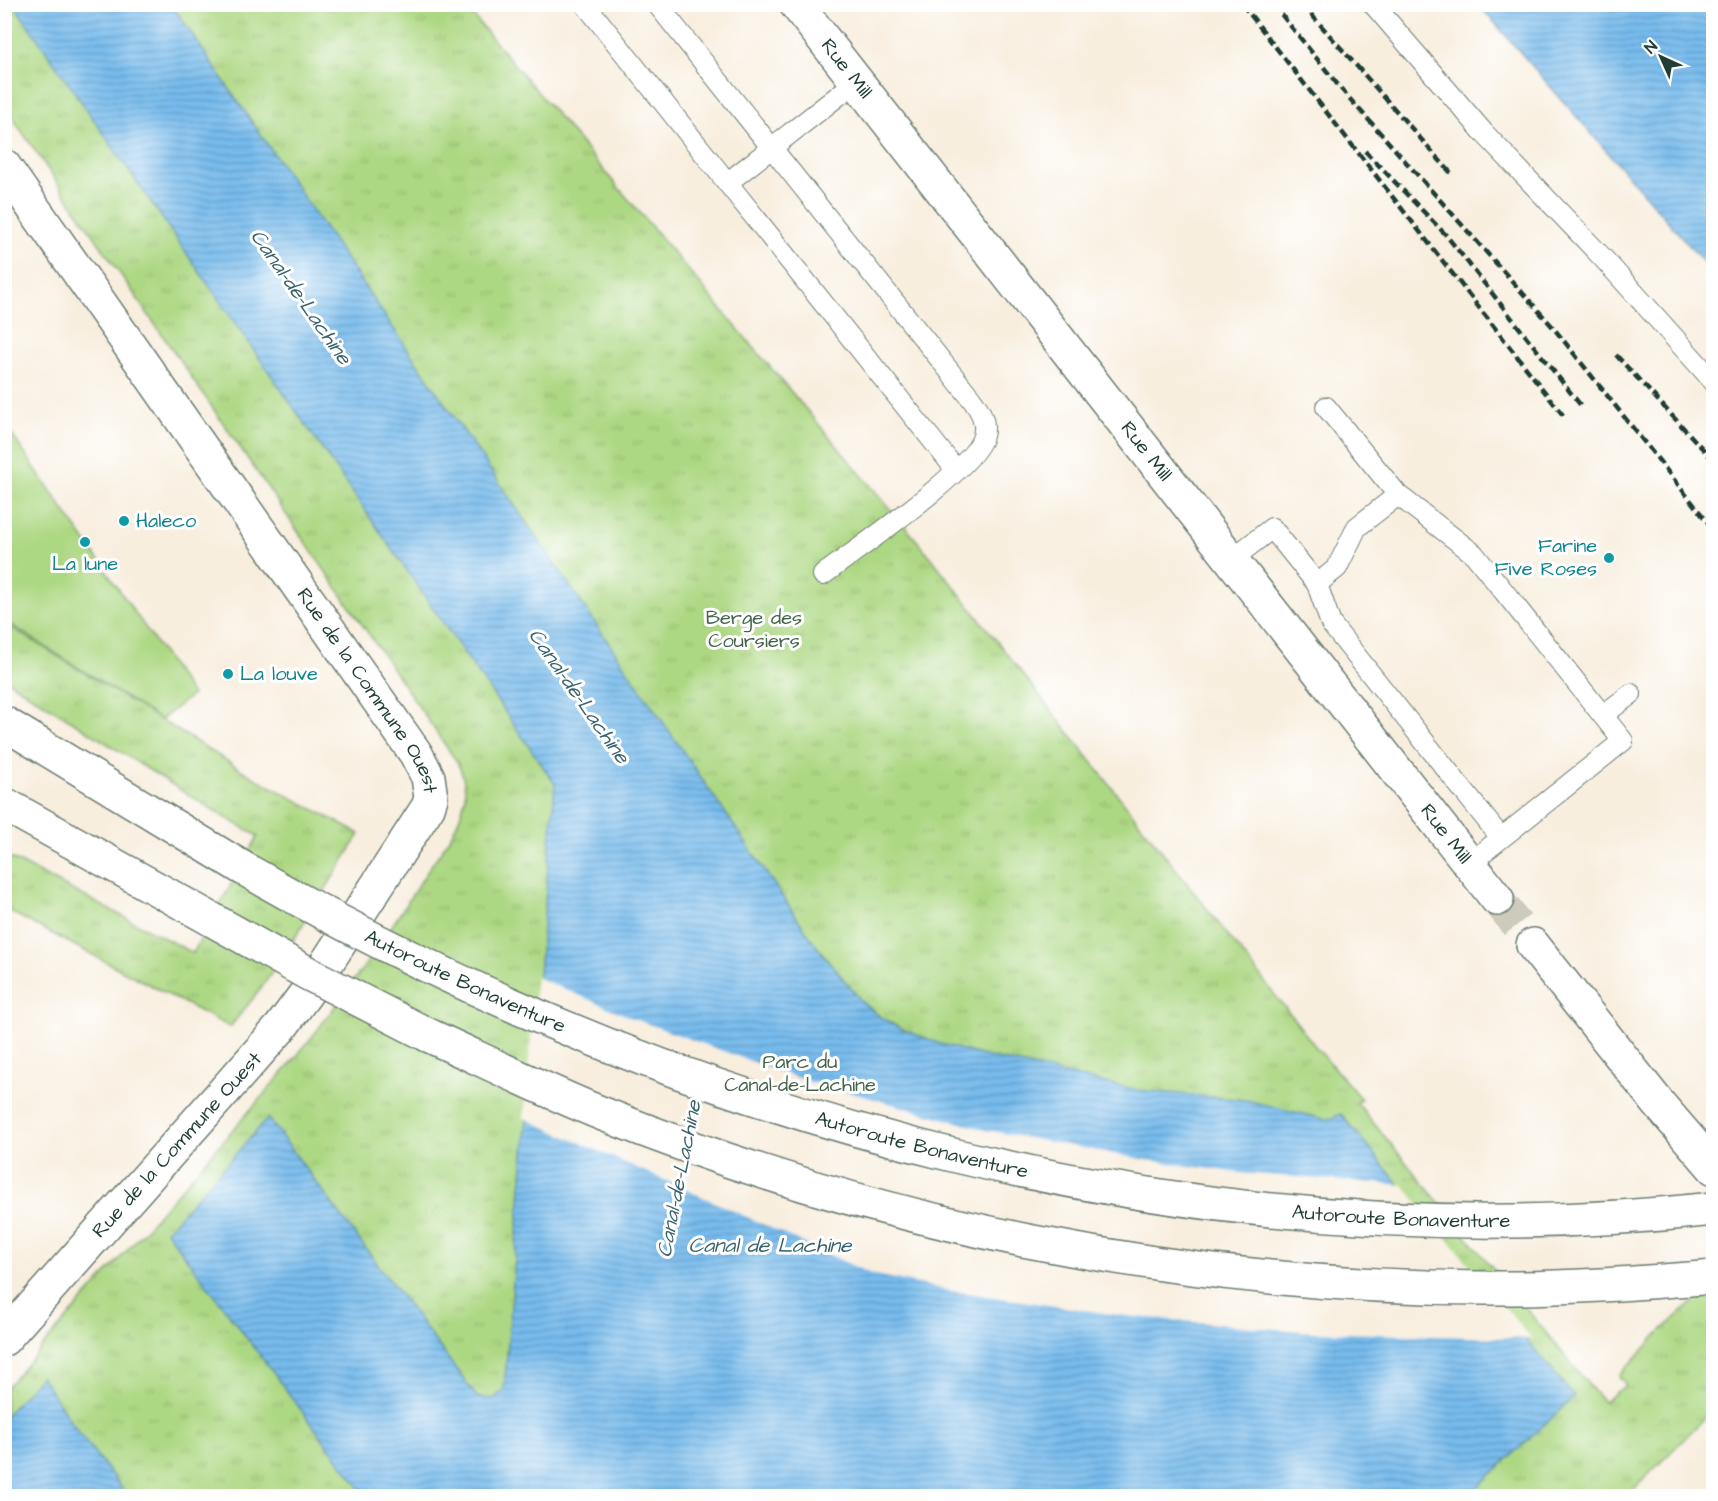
<svg xmlns="http://www.w3.org/2000/svg" width="1718" height="1501" font-family="'Architects Daughter',sans-serif">
  <defs>
    <pattern id="park-tufts" width="24" height="20" patternUnits="userSpaceOnUse" patternTransform="scale(1.5)"><rect width="24" height="20" fill="#add883"/><path d="M3 7l-1-3M5 7V3M7 7l1-3M15 17l-1-3M17 17v-4M19 17l1-3" fill="none" stroke="#94ba72"/></pattern>
    <pattern id="water-rules" width="6" height="5" patternUnits="userSpaceOnUse" patternTransform="scale(1.5)"><rect width="6" height="5" fill="#77bbed"/><path d="M0 2.5h6" fill="none" stroke="#6199c1"/></pattern>
  </defs>
  <rect width="100%" height="100%" fill="#fff"/>
  <filter id="ink" filterUnits="userSpaceOnUse"><feTurbulence type="fractalNoise" baseFrequency=".0167" numOctaves="2"/><feDisplacementMap in="SourceGraphic" scale="12" xChannelSelector="R" yChannelSelector="G"/><feConvolveMatrix kernelMatrix="1 2 1 2 8 2 1 2 1" color-interpolation-filters="sRGB"/></filter>
  <filter id="wash" filterUnits="userSpaceOnUse"><feTurbulence type="fractalNoise" baseFrequency=".008" numOctaves="4" result="noise"/><feDisplacementMap in="SourceGraphic" scale="24" xChannelSelector="R" yChannelSelector="G"/><feGaussianBlur stdDeviation="1.35" result="paint"/><feColorMatrix in="noise" values="0 0 0 0 0 0 0 0 0 0 0 0 0 0 0 0 0 1.4 0 .05"/><feComposite in="paint" operator="in"/></filter>
  <g filter="url(#wash)">
    <rect width="100%" height="100%" fill="#f8eede"/>
    <path fill="#add883" stroke="#668a5c" stroke-width="1.5" d="M5,425L192,695L161,720L5,621Z"/>
    <path fill="url(#park-tufts)" stroke="#668a5c" stroke-width="1.5" d="M5,5H464L930,556L1315,1046L1361,1099L1357,1103L1603,1402L1626,1385L1619,1376L1660,1332L1713,1284V1410L1627,1496H5V1389L288,1067C337,1007 382,943 423,878C438,854 459,830 464,802C467,788 463,774 457,762L5,107Z
      M4,623L253,777L360,834L286,952L259,991L230,1027L5,909V855L193,953L258,836L211,809L5,679Z"/>
    <path fill="url(#water-rules)" stroke="#4b7c90" stroke-width="1.5" d="M14,5H172L815,944L863,1003L882,1018L904,1030L938,1043L980,1055L1137,1090L1246,1100L1324,1119L1332,1118L1341,1114L1574,1397L1468,1496H366L166,1231L268,1118L477,1397L493,1399L504,1390L555,784Z
      M1479,5H1713V273Z
      M41,1376L74,1426L128,1496H5V1416Z"/>
    <path fill="#f8eede" d="M536,977L637,1020L798,1078L986,1130L1147,1160L1241,1173L1403,1185L1531,1339L1313,1332L1125,1316L952,1291L871,1274L723,1206L524,1118Z"/>
  </g>
  <g filter="url(#ink)">
    <g fill="none" stroke-linecap="round" stroke-linejoin="round">
      <path stroke="#cdcbbc" stroke-width="33" stroke-dasharray="33 16" stroke-linecap="butt" d="M1497,899L1533,945"/>
      <g stroke="#6b7b70" stroke-width="22">
        <path id="service" d="M585,4L956,470
          M657,4L971,398C980,410 987,421 983,436C976,468 854,551 823,575
          M1373,4L1484,133L1602,257L1714,382
          M727,183L857,81
          M1398,495L1474,554L1623,741L1470,863
          M1231,560L1272,528L1317,584L1331,624L1501,838
          M1317,584L1337,568L1357,527L1398,495L1326,407
          M1603,715L1631,694"/>
      </g>
      <g stroke="#6b7b70" stroke-width="36">
        <g id="tertiary">
          <path id="s1" d="M796,4L1497,899"/>
          <path id="s2" d="M4,166L416,754L428,777L431,798L428,807L315,981L281,1027L4,1339"/>
          <path d="M1533,945L1658,1103L1714,1168"/>
        </g>
      </g>
      <g stroke="#6b7b70" stroke-width="36">
        <path id="motorway" d="M4,723L241,867
          M4,804L211,919
          M428,1035C485,1061 540,1088 598,1112C878,1225 1179,1286 1481,1288C1559,1289 1636,1283 1714,1277"/>
      </g>
      <use href="#service" stroke="#fff" stroke-width="20"/>
      <use href="#tertiary" stroke="#fff" stroke-width="33"/>
      <use href="#motorway" stroke="#fff" stroke-width="33"/>
      <path stroke="#1f3d34" stroke-width="4.5" stroke-dasharray="9 4.5" stroke-linecap="butt" d="M1242,4L1566,419
        M1273,4L1342,90L1552,326L1714,530
        M1302,4L1451,173
        M1365,151L1446,235L1582,407
        M1616,355L1714,461"/>
      <g stroke="#6b7b70" stroke-width="36" stroke-linecap="butt">
        <g id="motorway-bridge">
          <path id="s3" d="M241,867C683,1122 1202,1265 1714,1209"/>
          <path d="M211,919L309,974L428,1035"/>
        </g>
      </g>
      <use href="#motorway-bridge" stroke="#fff" stroke-width="33"/>
    </g>
  </g>
  <g fill="#0f9aa8" stroke="#fff" stroke-width="2">
    <circle cx="124" cy="521" r="6"/>
    <circle cx="85" cy="542" r="6"/>
    <circle cx="1609" cy="558" r="6"/>
    <circle cx="228" cy="674" r="6"/>
  </g>
  <g text-anchor="middle" dominant-baseline="central" stroke-width="6" stroke-linejoin="round" paint-order="stroke">
    <g font-size="20" fill="#1f3d34" stroke="#fff">
      <text stroke="none"><textPath href="#s1" startOffset="82">Rue Mill</textPath></text>
      <text stroke="none"><textPath href="#s1" startOffset="568">Rue Mill</textPath></text>
      <text stroke="none"><textPath href="#s2" startOffset="639">Rue de la Commune Ouest</textPath></text>
      <text stroke="none"><textPath href="#s1" startOffset="1054">Rue Mill</textPath></text>
      <text stroke="none"><textPath href="#s3" startOffset="252">Autoroute Bonaventure</textPath></text>
      <text stroke="none"><textPath href="#s3" startOffset="738">Autoroute Bonaventure</textPath></text>
      <text transform="translate(177 1145) rotate(-48)">Rue de la Commune Ouest</text>
      <text stroke="none"><textPath href="#s3" startOffset="1224">Autoroute Bonaventure</textPath></text>
    </g>
    <g font-size="20" fill="#0d838f" stroke="#fff" text-anchor="start">
      <text x="136" y="521">Haleco</text>
      <text x="1597" y="546" text-anchor="end">Farine<tspan x="1597" dy="23">Five Roses</tspan></text>
      <text x="85" y="564" text-anchor="middle">La lune</text>
      <text x="240" y="674">La louve</text>
    </g>
    <g font-size="20" fill="#426448" stroke="#fff">
      <text x="754" y="618">Berge des<tspan x="754" dy="23">Coursiers</tspan></text>
      <text x="800" y="1062">Parc du<tspan x="800" dy="23">Canal-de-Lachine</tspan></text>
    </g>
    <g font-size="21" font-style="italic" fill="#39636c" stroke="#fff">
      <text transform="translate(301 297) rotate(55)">Canal-de-Lachine</text>
      <text transform="translate(579 696) rotate(55)">Canal-de-Lachine</text>
      <text transform="translate(679 1179) rotate(-79)">Canal-de-Lachine</text>
      <text x="770" y="1245">Canal de Lachine</text>
    </g>
  </g>
  <rect width="1718" height="1501" fill="none" stroke="#fff" stroke-width="24"/>
  <g transform="translate(1661 57) rotate(315)" stroke="#ffffff" stroke-width="4.5" paint-order="stroke">
  <path d="M0-4.5L10 22L0 15L-10 22Z" fill="#1f3d34"/>
  <text y="-9" font-size="16" font-weight="bold" text-anchor="middle" fill="#1f3d34">N</text>
  </g>
</svg>
